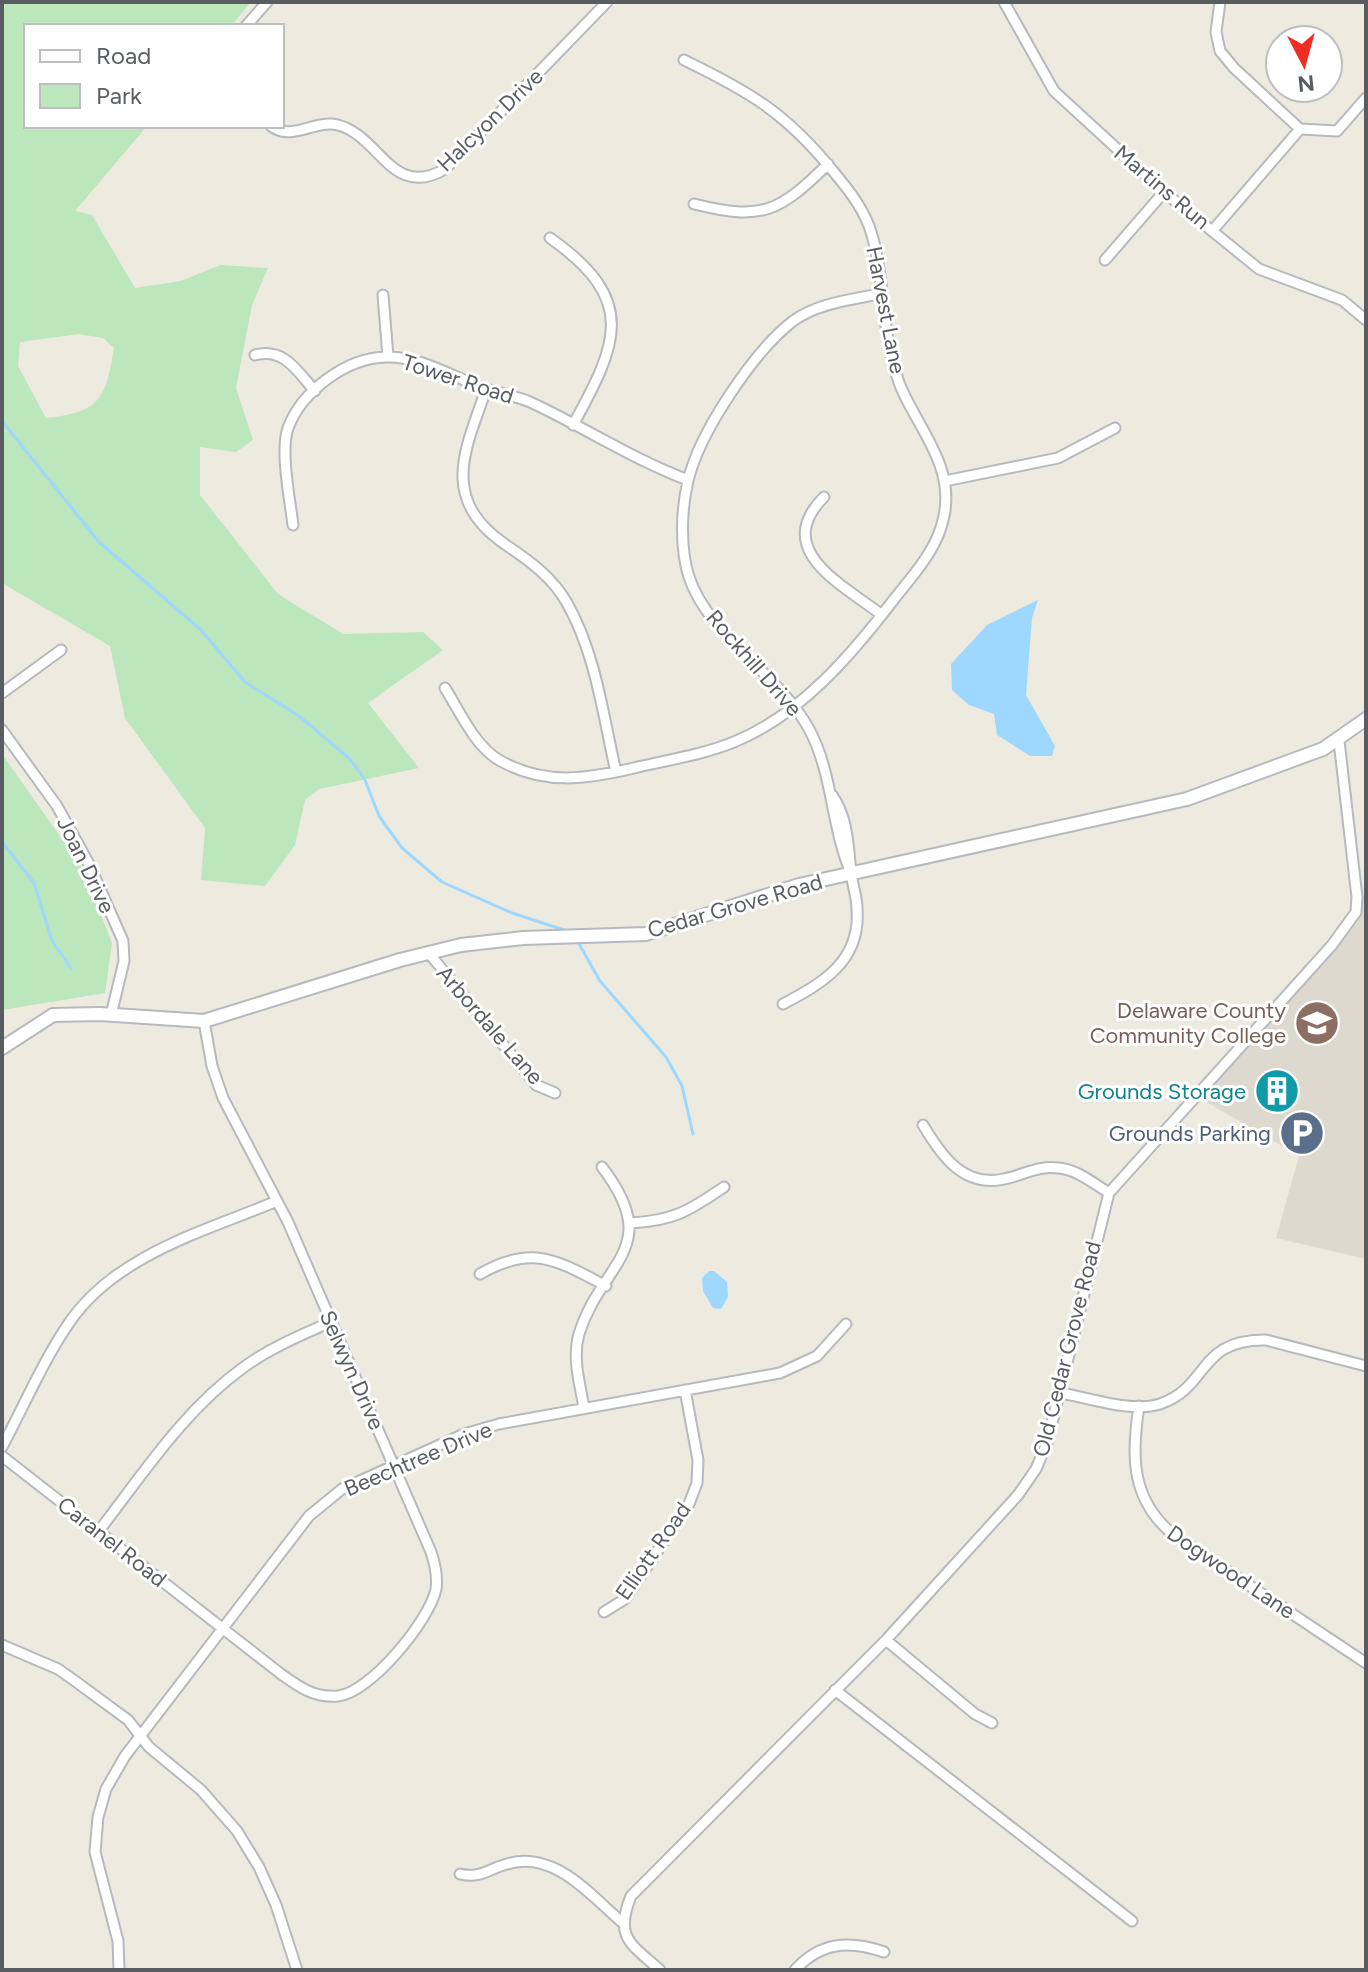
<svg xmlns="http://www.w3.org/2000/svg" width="1368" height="1972" font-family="Figtree,sans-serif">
  <rect width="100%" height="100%" fill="#edeae0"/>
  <path fill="#ddd9cf" d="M1366,897V1259L1276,1238L1299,1156L1200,1098L1336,947L1350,929L1362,898Z"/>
  <path fill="#bce6bb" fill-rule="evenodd" d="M2,2H251L231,26H26V126H147L75,211L92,215L135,288L181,281L220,265L268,268L252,305L236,388L253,440L236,452L200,447V495L278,594L343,634L423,632L443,650L368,703L419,768L319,789L305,800L295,845L265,886L201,880L205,828L125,718L110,646L2,583ZM79,334L103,338L114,348C106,398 100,413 46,418L18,366L20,342Z
    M2,754L83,869L112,943L105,993L2,1010Z"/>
  <path fill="#9ed8ff" d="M1038,600L1032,618L1026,695L1055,746L1052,756H1030L997,735L994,714L969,705L952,690L951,664L987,625Z
    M709,1271H714L727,1282L728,1297L721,1309L713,1308L703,1291L702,1278Z"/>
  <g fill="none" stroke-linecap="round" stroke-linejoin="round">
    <path stroke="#9ed8ff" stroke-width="3" d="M2,421L99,542L201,630L245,682L299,716L350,759L365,780L379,816L402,848L442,882L512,913L567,931
      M2,842L34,883L52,941L71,968
      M578,942L600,981L666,1057L682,1086L693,1134"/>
    <g stroke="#b6b9be" stroke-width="13">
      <path id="minor" d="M1004,2L1054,91L1164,192L1259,269L1342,300L1366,320
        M1220,2L1216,32L1220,51L1234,68L1300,129L1337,131L1366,98
        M246,26L267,2
        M271,126C292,142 315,119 338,125C380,136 392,200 445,169L607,2
        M694,204C763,221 779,212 828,164
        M1213,230L1300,129
        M550,238C638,300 618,343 573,425
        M1105,260L1164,192
        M383,295L388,357
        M255,355C284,347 297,371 315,391
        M486,390C464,452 440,500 506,545C530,561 553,578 567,603C596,654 603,716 616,772
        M945,481L1058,458L1115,428
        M824,497C771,550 843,585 882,615
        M293,525C290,500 280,451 288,428C302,391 346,358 386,357C418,356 450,375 478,386C495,393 514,395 530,402C584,427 632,459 688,480
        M445,688C460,712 475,746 499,760C544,786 587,779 634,768C667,760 702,755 734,742C801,715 853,653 895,598C915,573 938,548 944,516C954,468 922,433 903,392C895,376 892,358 888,340C882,305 881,258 869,226C861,205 847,188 833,171C786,113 750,92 684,60
        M2,693L61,650
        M2,730L57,806L89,864L123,941L124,961L111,1015
        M851,873C831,827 833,773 809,729C779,674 708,635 689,577C680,549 681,510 688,481C699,433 754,351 793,321C818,303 850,300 879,294
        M428,952L536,1085L555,1093
        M783,1004C823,983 861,961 857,909C857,896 852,884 851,872C848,845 848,818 832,795
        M923,1125C941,1155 963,1188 1004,1179C1024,1175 1038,1165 1059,1168C1078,1170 1093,1183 1109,1193
        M630,1223C673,1221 689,1211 724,1187
        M480,1274C532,1244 557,1260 606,1286
        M1061,1393C1090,1398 1131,1413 1160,1404C1210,1387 1197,1339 1266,1340L1366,1366
        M1139,1406C1131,1457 1131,1501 1175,1536L1366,1663
        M584,1408C580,1384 572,1358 579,1334C601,1262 665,1249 602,1167
        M2,1447C24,1406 43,1361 69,1323C115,1255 205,1231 277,1201
        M2,1456L281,1674C299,1687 314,1698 338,1696C370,1693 430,1620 436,1589C438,1576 435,1564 431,1552L288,1222L223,1098L212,1066L204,1021
        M98,1532C143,1474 184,1410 244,1367C270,1348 301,1335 331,1322
        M604,1612L625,1599L689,1504L697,1483L698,1460L685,1390
        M886,1640L975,1714L992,1723
        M2,1645L58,1669L75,1681L128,1720L149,1747L201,1790L237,1831L259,1867L276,1905L297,1970
        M835,1690L1132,1921
        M460,1874C480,1879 488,1869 507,1864C554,1849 591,1896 623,1923
        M119,1970L118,1941L95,1852L98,1817L106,1789L125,1756L309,1516L342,1489L464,1434L499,1424L780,1373L817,1356L846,1324
        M660,1970C631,1944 614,1938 631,1896L886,1640L1018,1495L1036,1469L1047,1443L1109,1193L1332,945L1356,912L1357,897L1339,741
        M795,1970C820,1942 849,1940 884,1952"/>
    </g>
    <g stroke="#b6b9be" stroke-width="16">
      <path id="tertiary" d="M2,1048L53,1015L100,1014L204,1021L400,960L461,945L523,938L646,934L799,885L1187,799L1323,749L1366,719"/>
    </g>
    <use href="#minor" stroke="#fff" stroke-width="9"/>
    <use href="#tertiary" stroke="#fff" stroke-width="12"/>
  </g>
  <defs>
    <g id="university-disc" transform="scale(2.3)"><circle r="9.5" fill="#8d6e63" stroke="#fff"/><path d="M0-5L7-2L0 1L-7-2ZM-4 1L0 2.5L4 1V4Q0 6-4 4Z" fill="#fff"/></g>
    <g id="building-disc" transform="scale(2.3)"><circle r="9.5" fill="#0f9aa8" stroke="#fff"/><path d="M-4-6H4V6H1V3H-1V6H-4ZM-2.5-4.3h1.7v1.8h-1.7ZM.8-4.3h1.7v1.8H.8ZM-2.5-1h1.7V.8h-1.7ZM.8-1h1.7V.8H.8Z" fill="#fff"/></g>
    <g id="parking-disc" transform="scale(2.3)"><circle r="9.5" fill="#5c6f8a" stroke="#fff"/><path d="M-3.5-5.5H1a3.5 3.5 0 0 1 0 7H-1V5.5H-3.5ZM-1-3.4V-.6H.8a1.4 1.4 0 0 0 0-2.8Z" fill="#fff"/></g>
  </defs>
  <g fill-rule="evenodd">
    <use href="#university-disc" x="1317" y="1023"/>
    <use href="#building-disc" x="1277" y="1091"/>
    <use href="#parking-disc" x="1302" y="1133"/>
  </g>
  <g text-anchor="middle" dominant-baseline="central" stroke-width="6" stroke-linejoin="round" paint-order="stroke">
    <g font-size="22" fill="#595d62" stroke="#fff">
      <text transform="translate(490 120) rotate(-44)">Halcyon Drive</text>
      <text transform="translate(1162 187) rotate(40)">Martins Run</text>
      <text transform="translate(886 310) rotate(79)">Harvest Lane</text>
      <text transform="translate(458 379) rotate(18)">Tower Road</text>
      <text transform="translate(754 663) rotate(49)">Rockhill Drive</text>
      <text transform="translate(86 865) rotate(64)">Joan Drive</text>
      <text transform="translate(735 906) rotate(-16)">Cedar Grove Road</text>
      <text transform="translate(490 1025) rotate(49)">Arbordale Lane</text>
      <text transform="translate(1067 1349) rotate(-76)">Old Cedar Grove Road</text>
      <text transform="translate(352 1370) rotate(66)">Selwyn Drive</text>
      <text transform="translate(418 1459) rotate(-23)">Beechtree Drive</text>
      <text transform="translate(112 1542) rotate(38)">Caranel Road</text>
      <text transform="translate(653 1551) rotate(-55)">Elliott Road</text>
      <text transform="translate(1231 1572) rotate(34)">Dogwood Lane</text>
    </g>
    <g font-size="22" fill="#785e54" stroke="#fff" text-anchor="end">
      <text x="1286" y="1010">Delaware County<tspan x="1286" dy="25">Community College</tspan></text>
    </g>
    <g font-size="22" fill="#0d838f" stroke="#fff" text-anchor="end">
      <text x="1246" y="1091">Grounds Storage</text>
    </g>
    <g font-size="22" fill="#4e5e75" stroke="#fff" text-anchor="end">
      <text x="1271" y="1133">Grounds Parking</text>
    </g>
  </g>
  <rect width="1368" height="1972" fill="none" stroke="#595d62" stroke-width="8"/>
  <rect x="24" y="24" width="260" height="104" fill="#ffffff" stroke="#bdbec0" stroke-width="2"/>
  <rect x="40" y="50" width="40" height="12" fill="#ffffff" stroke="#bdbec0" stroke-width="2"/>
  <text x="96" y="64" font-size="24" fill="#595d62">Road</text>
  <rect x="40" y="84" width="40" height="24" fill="#bce6bb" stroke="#bdbec0" stroke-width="2"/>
  <text x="96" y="104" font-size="24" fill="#595d62">Park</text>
  <g transform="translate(1304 64) rotate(174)"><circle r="38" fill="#ffffff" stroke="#bdbec0" stroke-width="2"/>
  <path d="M0-6L14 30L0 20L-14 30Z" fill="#f12c23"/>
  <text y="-12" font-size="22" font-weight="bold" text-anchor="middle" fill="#595d62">N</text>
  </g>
</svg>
